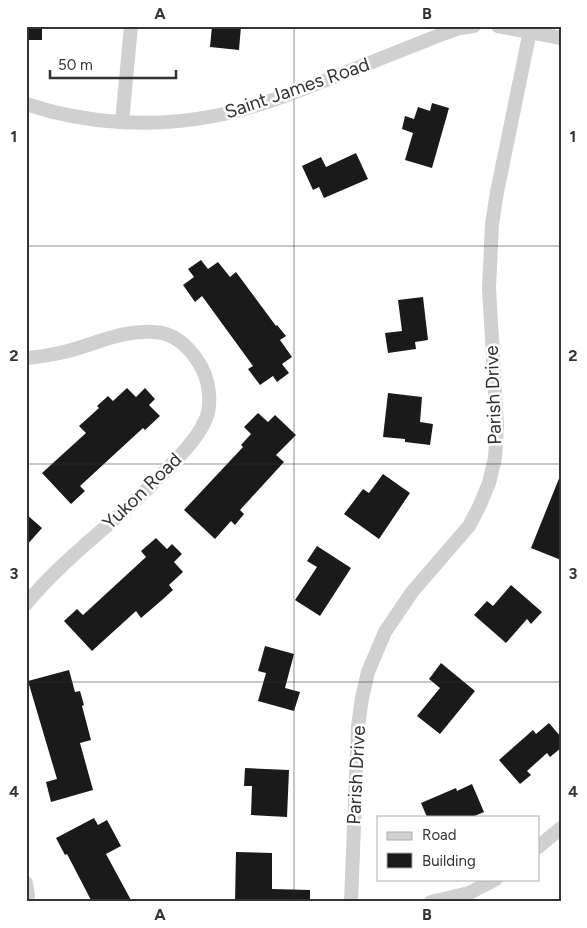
<svg xmlns="http://www.w3.org/2000/svg" width="587" height="928" font-family="Figtree,sans-serif">
  <rect width="100%" height="100%" fill="#fff"/>
  <path fill="#1a1a1a" d="M26,26H42V40H26Z
    M212,26H241L239,50L210,47Z
    M432,103L449,108L432,168L405,160L413,133L402,129L405,116L414,119L418,107L430,111Z
    M356,153L368,179L324,198L319,187L313,190L302,166L321,157L326,167Z
    M201,260L208,269L218,262L230,277L236,272L276,326L277,325L286,336L280,340L292,357L282,364L289,373L277,382L273,376L260,385L248,369L253,366L202,296L195,302L183,285L194,277L188,269Z
    M423,297L428,340L415,342L416,349L388,353L385,333L402,331L398,300Z
    M127,388L136,397L145,388L155,399L149,405L160,416L145,430L143,428L80,486L85,491L71,504L42,473L86,433L79,426L99,408L97,406L108,396L113,401Z
    M388,393L422,397L420,422L433,424L430,445L405,442V439L383,437Z
    M258,413L268,422L275,415L296,435L276,455L284,462L240,510L244,514L235,525L231,521L215,539L184,510L243,447L241,445L251,434L244,427Z
    M383,474L410,493L379,539L344,514L363,489L369,493Z
    M560,476L561,477V560L531,548Z
    M26,514L42,528L26,546Z
    M156,538L167,549L172,544L182,554L174,562L183,572L169,585L173,590L162,600L141,618L136,611L92,651L64,621L77,609L83,615L146,557L141,551Z
    M317,546L351,568L320,616L295,600L317,567L307,561Z
    M511,585L542,612L531,624L527,619L506,643L474,615L487,601L493,606Z
    M265,646L294,654L285,688L300,692L294,711L258,701L266,673L258,671Z
    M441,663L475,691L440,734L417,716L440,688L429,679Z
    M69,670L75,692L80,691L84,705L82,706L91,740L80,743L93,790L51,802L46,782L57,779L28,681Z
    M549,723L561,737V748L550,757L547,753L527,771L531,775L520,784L499,760L533,730L536,734Z
    M245,768L289,770L287,817L251,815L252,786H244Z
    M472,784L484,812L472,817H427L421,803L456,788L457,791Z
    M94,818L98,825L107,820L121,846L106,854L132,902H92L67,854L65,855L56,838Z
    M236,852L272,853V889L310,890V902H235Z"/>
  <g fill="none" stroke-linecap="round" stroke-linejoin="round">
    <path stroke="#d0d0d0" stroke-width="14" d="M498,26L561,38
      M26,104C86,124 153,128 214,116C251,109 285,96 319,83C360,67 400,51 440,35L460,28L474,26
      M122,122L131,26
      M26,358C39,357 51,355 64,352C94,345 123,329 155,332C175,333 189,347 199,363C209,378 213,404 205,421C196,440 180,456 165,471C122,518 67,554 26,604
      M538,847L561,828
      M26,883L28,896
      M351,902L358,726L362,698L368,672L385,632L412,592L469,526L479,507L489,483L495,458L497,426L489,288L492,224L497,192L531,26
      M431,902L469,893L496,879"/>
  </g>
  <path fill="none" stroke="#333" stroke-width="1" stroke-opacity="0.55" d="M294,26V902M26,246H561M26,464H561M26,682H561"/>
  <g text-anchor="middle" dominant-baseline="central" stroke-width="5" stroke-linejoin="round" paint-order="stroke">
    <g font-size="19" fill="#333" stroke="#fff">
      <text transform="translate(297 88) rotate(-19)">Saint James Road</text>
      <text transform="translate(493 395) rotate(-92)">Parish Drive</text>
      <text transform="translate(142 491) rotate(-44)">Yukon Road</text>
      <text transform="translate(356 775) rotate(-87)">Parish Drive</text>
    </g>
  </g>
  <rect width="587" height="928" fill="none" stroke="#ffffff" stroke-width="55"/>
  <rect x="377" y="816" width="162" height="65" fill="#ffffff" stroke="#adadad"/>
  <rect x="387" y="832" width="25" height="8" fill="#d0d0d0" stroke="#adadad"/>
  <text x="422" y="840" font-size="15" fill="#333333">Road</text>
  <rect x="387" y="853" width="25" height="15" fill="#1a1a1a" stroke="#adadad"/>
  <text x="422" y="866" font-size="15" fill="#333333">Building</text>
  <path d="M50 70v8h126v-8" fill="none" stroke="#333333" stroke-width="2.5"/>
  <text x="58" y="70" font-size="15" fill="#333333" stroke="#ffffff" stroke-width="4" paint-order="stroke">50 m</text>
  <rect x="28" y="28" width="532" height="872" fill="none" stroke="#333" stroke-width="2"/>
  <g font-size="16" text-anchor="middle" font-weight="bold" fill="#333">
    <text x="160" y="19">A</text>
    <text x="427" y="19">B</text>
    <text x="14" y="142">1</text>
    <text x="573" y="142">1</text>
    <text x="14" y="361">2</text>
    <text x="573" y="361">2</text>
    <text x="14" y="579">3</text>
    <text x="573" y="579">3</text>
    <text x="14" y="797">4</text>
    <text x="573" y="797">4</text>
    <text x="160" y="920">A</text>
    <text x="427" y="920">B</text>
  </g>
</svg>
